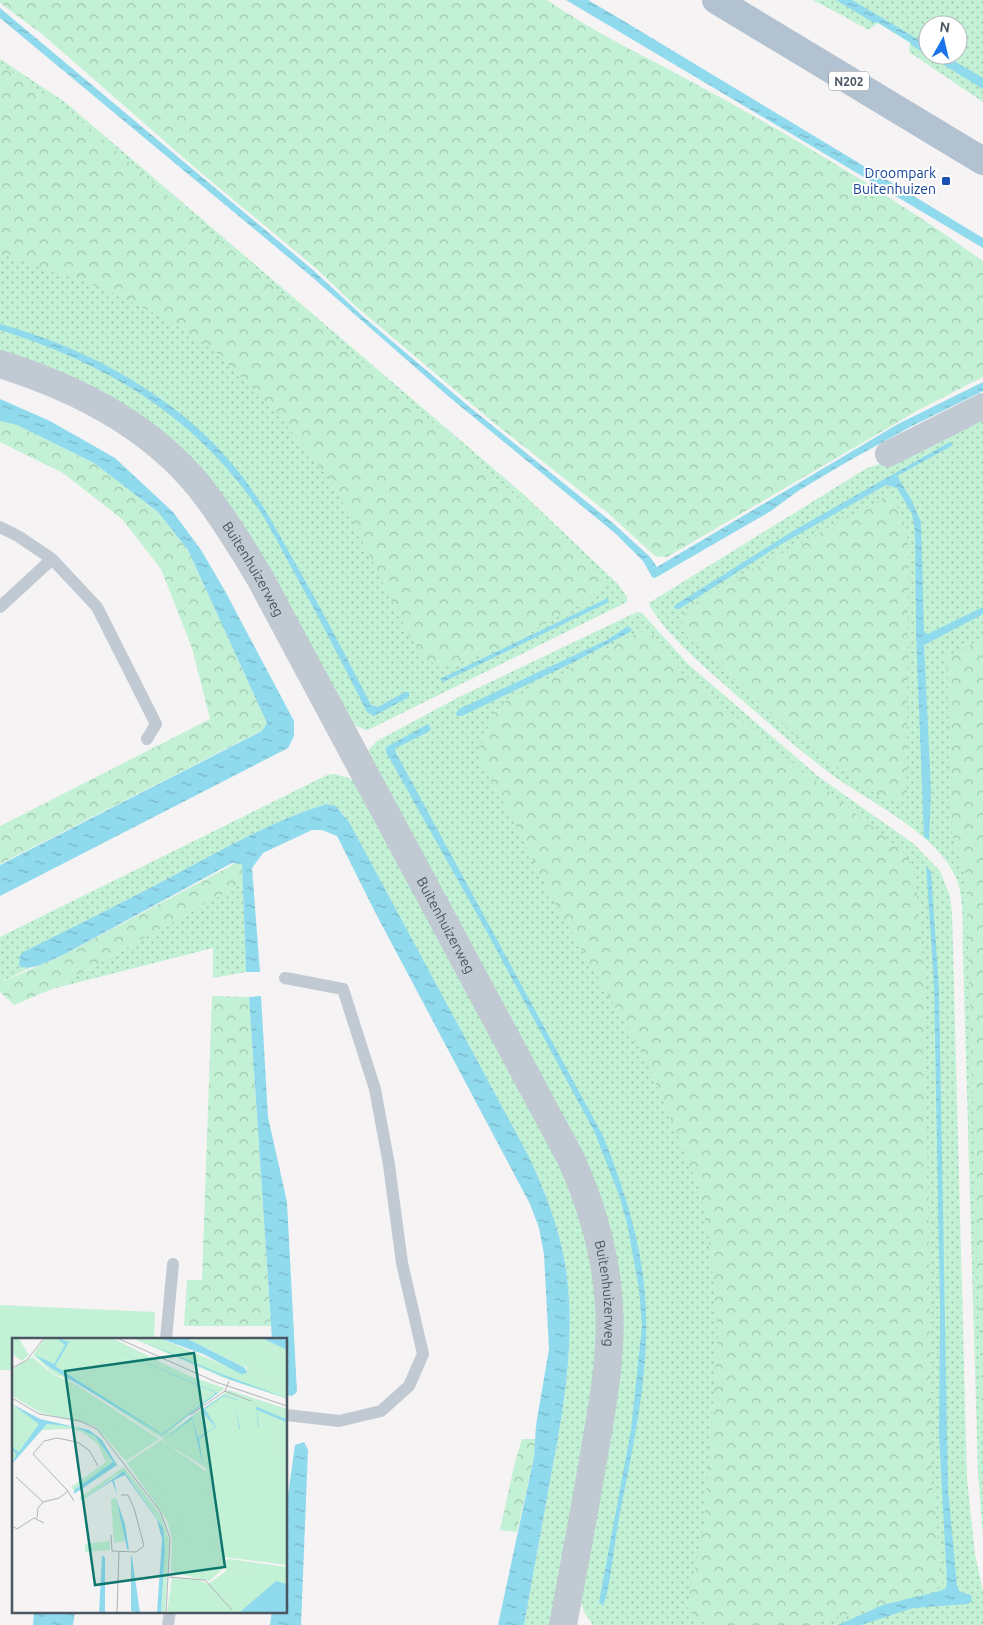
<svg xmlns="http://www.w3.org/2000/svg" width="983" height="1625" font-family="Ubuntu,sans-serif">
  <defs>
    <pattern id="grass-dots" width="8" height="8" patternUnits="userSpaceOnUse" patternTransform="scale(1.25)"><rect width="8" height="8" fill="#c3f1d5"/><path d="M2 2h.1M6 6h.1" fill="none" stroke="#a0c6b0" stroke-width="1.8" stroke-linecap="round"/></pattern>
    <pattern id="forest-crowns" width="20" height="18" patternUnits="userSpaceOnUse" patternTransform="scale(1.25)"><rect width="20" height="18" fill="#c3f1d5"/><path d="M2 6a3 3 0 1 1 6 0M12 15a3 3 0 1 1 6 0" fill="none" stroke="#a0c6b0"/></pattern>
    <pattern id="water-ripples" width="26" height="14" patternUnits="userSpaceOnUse" patternTransform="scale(1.25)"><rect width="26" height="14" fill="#90daee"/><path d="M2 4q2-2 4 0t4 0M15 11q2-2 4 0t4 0" fill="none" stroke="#78b4c4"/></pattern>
  </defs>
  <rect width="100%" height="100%" fill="#f5f3f3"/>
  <path fill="url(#grass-dots)" fill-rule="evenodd" d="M813,0H983V102L909,52L910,43L878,23L869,30ZM928,25H958V55H928Z
    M0,59L65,102L523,494L617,583L627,597V602L372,728L366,730L354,725L215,487L0,352Z
    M983,412V1535L978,1474L963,956C962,932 965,903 957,880C939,834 869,802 831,774C789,742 749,706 709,671C694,658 655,621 649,603L867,468L877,465Z
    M637,612L642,613L689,665L819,777L914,844L940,871L950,896L952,913L967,1479L975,1554L983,1591V1625H593L584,1612L580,1598L617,1269L368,750L377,741L459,697Z
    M335,774L349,778L358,785L570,1186L589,1247L598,1310L597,1365L552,1625H524C533,1575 542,1526 551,1476C564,1406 576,1341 566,1269C560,1229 545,1191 528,1155L343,813L326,804C272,821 221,850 171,877C123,902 74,927 25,951V968L31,967L0,983V937L327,775Z
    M243,883L246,972L213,978V948L52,989Z"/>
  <path fill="url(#forest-crowns)" d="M0,0H547C593,32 643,55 692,82C792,136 890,195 983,261V377L922,408L667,557L655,556L608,513L493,422L353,304L318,270L200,172L42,34L0,3Z
    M0,66L12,72L75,116L468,453L606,577L602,590L591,599L513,641L455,665L439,666L427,660L410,637L335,487L277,413L215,351L164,318L104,289L20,259L0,254Z
    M0,421L17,425L94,463L158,512L188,550L267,723L263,730L0,864V826L210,719L192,648L161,569L122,519L63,473L0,442Z
    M890,495L902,515L908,541L907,803L883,799L811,749L686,636L681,619L689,607L714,590Z
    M649,629L682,673L902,851L913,866L916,884L925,983L932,1485L943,1583L937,1588L920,1595L810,1625H721L698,1621L687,1607L704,1525L718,1332L709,1239L700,1190L647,1062L552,898L520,834L476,753L484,740L491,716L512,695L561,674L626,638Z
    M983,640V1459L966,875L952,835L947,656Z
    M238,862L242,864L243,883L52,989L14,1005L0,992V983L63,955Z
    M212,996L249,997L271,1326H184L187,1280H202Z
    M522,1439H535L534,1457L517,1532L500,1530L515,1462Z"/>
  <path fill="#c3f1d5" d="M0,1305L155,1312L154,1339H14V1370H0Z"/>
  <path fill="url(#water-ripples)" d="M566,0H588L622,20L983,238V248Z
    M836,0H852L921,41L928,45V55H944L983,78V89L911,45V43L877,22L874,23Z
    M0,8L313,270L366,319L472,409L614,524L650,557L657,567L898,424L983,382V391L910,427L845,463L798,491L771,511L655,578L652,577L643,561L616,534L448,396L312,277L0,18Z
    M0,324C88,348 181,398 238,471C259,497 274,525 290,554C319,604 345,654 371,705L378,707L405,692H409V697L374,716L367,712C342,663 317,613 290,565C278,543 267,520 252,500C189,412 102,362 0,330Z
    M0,399L50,421L115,458L173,512L201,550L225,591L294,721V736L288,748L0,896V865L262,731L267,723L188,550L158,512L94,463L17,425L0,421Z
    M950,442L953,445L897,476L911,499L921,522L924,632L928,634L983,607V614L924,645L931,790L929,840L924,837L916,634L915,531L912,514L897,488L886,485L780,545L687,604L679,609L674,608L675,605L793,531Z
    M608,598L609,602L443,682L440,679Z
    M628,626L632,630L630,632L576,661L462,716H457L456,713L459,709L607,640Z
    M428,724L431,729L428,732L396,748L395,751L603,1136C626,1193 645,1253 646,1315C648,1385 631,1456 618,1524C615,1540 609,1596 603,1606L599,1602L631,1430L642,1326L639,1289L627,1223L619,1195L594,1131L488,934L386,752V747L390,745Z
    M326,804L336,806L349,822L528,1155C545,1191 560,1229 566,1269C576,1340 564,1407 551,1476C542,1526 533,1575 524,1625H498L534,1457L536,1425L549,1349L544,1254L539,1228L530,1204L375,912L337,836L322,830H312L263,853L252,868L260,972H246L242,864L232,863L63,955C50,960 32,972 19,966L20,955L25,951C74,927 123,902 171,877C221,850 272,821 326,804Z
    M926,866L931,872L939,989L948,1489L957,1586L960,1592L971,1595L972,1601L968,1604L913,1608L861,1625H838L883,1605L940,1591L946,1588L947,1582L939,1435L940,1307L934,982Z
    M261,996L268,1117L287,1202L297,1392L292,1396L286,1395V1339H272L249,997Z
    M304,1442L308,1450L301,1625H270L272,1611H286V1509L295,1445Z
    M34,1611H75L73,1625H33Z"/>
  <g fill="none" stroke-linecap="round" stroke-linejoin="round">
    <path stroke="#c1cad2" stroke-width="12" d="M0,527L18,536L52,559L97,607L156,724L147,739
      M0,607L52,559
      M285,978L343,989L375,1089L389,1165L402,1263L423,1354L409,1386L381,1411L339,1421L286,1415
      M166,1339L173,1264
      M168,1625L170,1611"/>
    <path stroke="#c1cad2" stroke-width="26" d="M888,454L983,406"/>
    <path stroke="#c1cad2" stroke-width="28" id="s1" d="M0,364C74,387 149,425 199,486C222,515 241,546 260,578L571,1159C592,1206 606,1254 609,1305C612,1354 603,1402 595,1449C585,1508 574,1566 563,1625"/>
    <path stroke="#b3c2d1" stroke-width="28" d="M716,0L983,161"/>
  </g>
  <rect fill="#1a4fb4" stroke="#fff" stroke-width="2" x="941" y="176" width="10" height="10" rx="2.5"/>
  <g text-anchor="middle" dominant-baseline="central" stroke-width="4" stroke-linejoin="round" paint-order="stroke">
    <rect fill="#fff" stroke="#808990" stroke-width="1" x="829" y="71.5" width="40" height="19" rx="4"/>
    <g font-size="12" font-weight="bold" fill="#4a5661">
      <text x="849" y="81">N202</text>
    </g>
    <g font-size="14" fill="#164399" stroke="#fff" text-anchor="end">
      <text x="936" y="173">Droompark<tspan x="936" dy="16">Buitenhuizen</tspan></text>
    </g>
    <g font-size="14" fill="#4a5661" stroke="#fff">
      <text stroke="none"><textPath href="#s1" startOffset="336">Buitenhuizerweg</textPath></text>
      <text stroke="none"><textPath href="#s1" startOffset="741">Buitenhuizerweg</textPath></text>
      <text stroke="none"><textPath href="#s1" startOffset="1146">Buitenhuizerweg</textPath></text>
    </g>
  </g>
  <g transform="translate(12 1338)">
    <rect width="275" height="275" fill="#f5f3f3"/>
    <path d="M33,0H100L175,37L212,50V51L174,79L154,97L217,52L275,71V227L212,219L194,130L155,106L150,101L152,98L149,100L64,44L42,36L21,17ZM120,0H147L214,28L235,33L234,25L237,26L252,41L275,50V61L212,40ZM241,0H250L275,12V18ZM20,19L42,37L63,46L147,101L114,123L83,88L29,75L0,58V31ZM0,67L28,83V92L0,124ZM149,102L195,134L213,229L197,243L159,234L160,200L155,182L115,125ZM112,129L148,176L157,202L153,275H149L153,211L150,188L114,135L104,137L70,163L67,160ZM217,221L275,229V275H155L160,240L185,241L196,246L214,233L213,223Z" fill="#c3f1d5"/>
    <path d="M0,0L7,1L17,17L10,23L0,16ZM49,0H74L200,54L150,95L49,31L46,25L58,4ZM174,0H241L275,18V50L252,41L237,26H234L233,30ZM22,21L43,39L65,47L143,100L121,112L106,91L88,76L40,65L20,56L0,35ZM211,60L222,70L227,92L247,89L249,77L246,72L258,77L261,83L275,172V226L212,219L190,102L205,91L197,72ZM0,69L27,84L25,92L7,114L0,108V101L8,91L7,85L0,81ZM264,80L275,85V146L268,105ZM179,82L183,88L187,122L174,117L154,102ZM35,86L63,89L83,98L101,125L62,152L59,149L94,124L90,115L85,105L70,94L60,91L29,92ZM150,104L190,133L206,224L188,235L173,232L172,196L167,177L130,124L133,115ZM104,160L113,203L102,205L99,161ZM231,231L242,232V237L234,243L224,238L218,244L217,248H224L225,253L231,252L218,262L199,245L216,233ZM160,241L180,243L172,275H157Z" fill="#c3f1d5"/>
    <path d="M98,203V212L73,214V206Z" fill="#c3f1d5"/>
    <path d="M45,0L57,4L43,28L150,96L204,55L75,0L206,55L150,97L36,28L23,17L42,26L53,7ZM123,0L212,37L275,60L219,42ZM147,0H174L233,30L235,35L229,36L191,16ZM250,0H275V12L254,2ZM212,57L226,62H222L228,91L246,88L244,70L247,88L227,91L222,61L212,58L193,71L204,89L187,101L191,127L180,81L153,101L186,74L180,80L186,100L203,89L189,72ZM0,66L28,81L77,92L90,102L105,127L62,156V152L101,124L83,98L63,89L35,86L0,126L4,117L0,109L7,114L27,86ZM112,133L151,190L153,211L149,275H145L150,201L145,182L113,137L102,142L105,157L100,143L73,160ZM104,160L113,186L117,212L115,211ZM90,217L93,220V275H87ZM119,218L120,219L128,275L119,273ZM264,243L275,246V275H227Z" fill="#90daee"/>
    <path fill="none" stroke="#90daee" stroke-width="2.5" d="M244,70L275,83"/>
    <path fill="none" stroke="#b1b4b9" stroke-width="1" d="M105,0L204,44L275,68M0,30L15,22L32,0M217,43L213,53L239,63M0,60L27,76L68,83L85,91L148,173L158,200L154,275M178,77L213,53M4,139L31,164L26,170L25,180M56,153L21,116L32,103L45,100L65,104L77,112L86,128M31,164L47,160L56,153L62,163M0,188L5,191L22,180L32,185M99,197L100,213L124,214L132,208L122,170L116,157H109M157,239L193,242L220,272M105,275L107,214"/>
    <path fill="#0f766e" fill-opacity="0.15" stroke="#0f766e" stroke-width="2.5" d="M182,15L213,229L83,247L53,33Z"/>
    <rect width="275" height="275" fill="none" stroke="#4a5661" stroke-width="2.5"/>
  </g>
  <g transform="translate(943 40) rotate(8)"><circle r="24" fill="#ffffff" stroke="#b7bbc0"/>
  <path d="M0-4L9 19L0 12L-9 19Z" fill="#1a73e8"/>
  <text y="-8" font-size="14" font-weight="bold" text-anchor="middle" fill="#4a5661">N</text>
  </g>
</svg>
